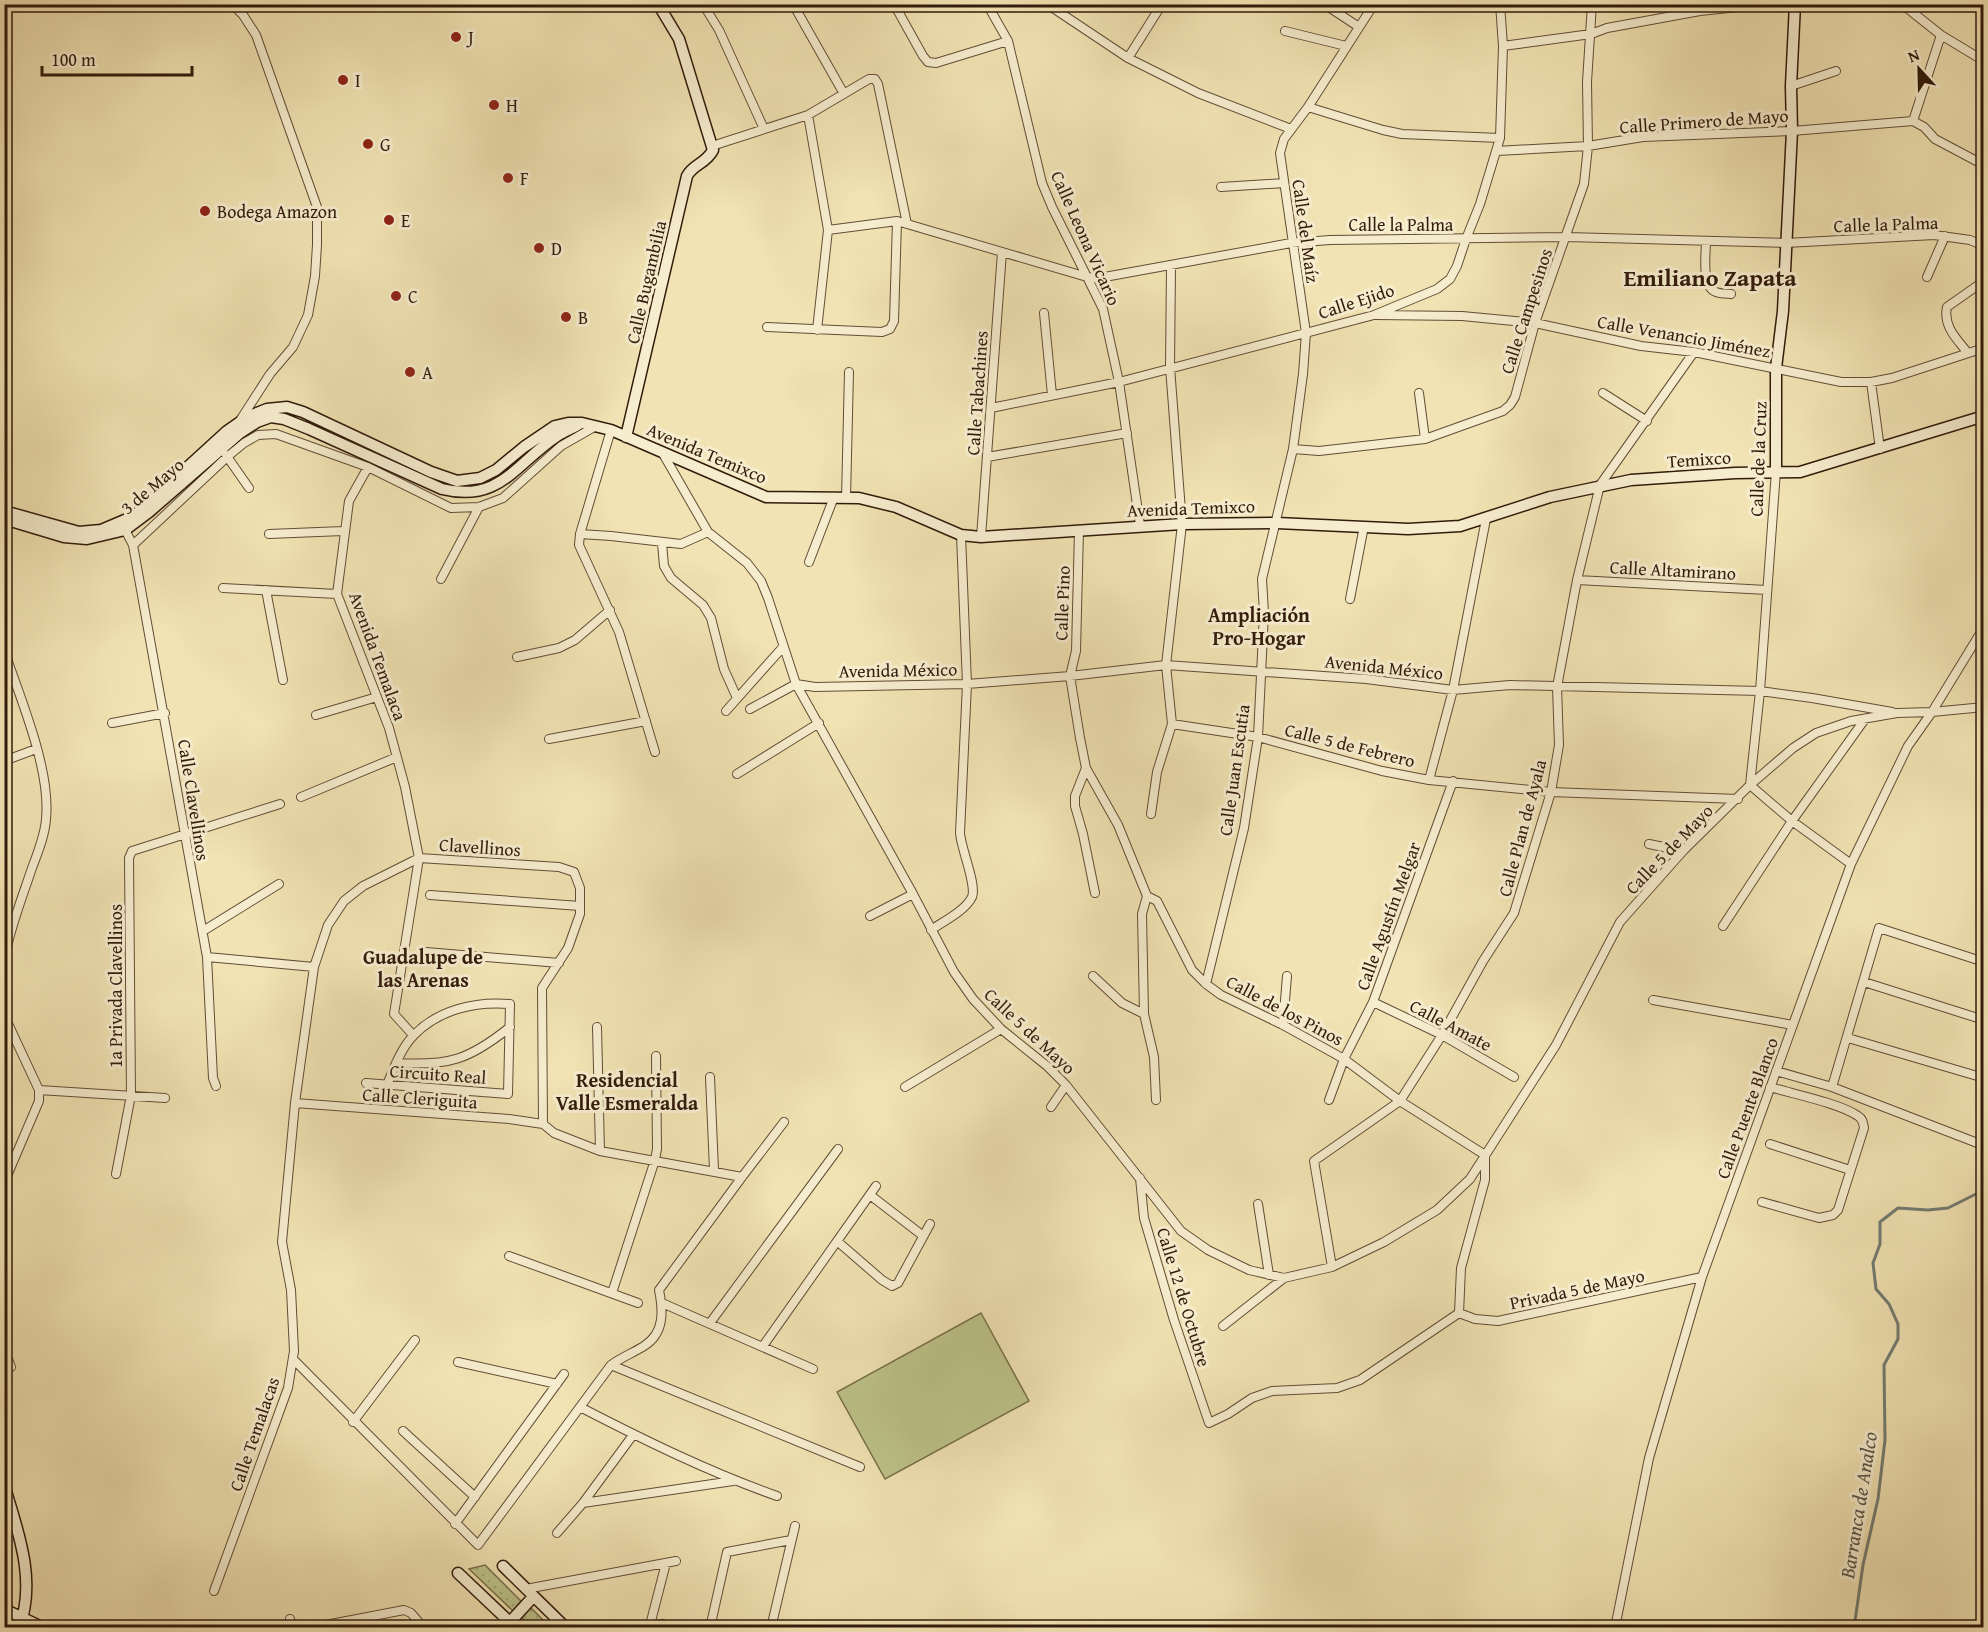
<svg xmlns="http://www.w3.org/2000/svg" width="1988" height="1632" font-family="'Gentium Book Plus',serif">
  <defs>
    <pattern id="park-dots" width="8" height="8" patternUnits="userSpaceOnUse" patternTransform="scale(1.5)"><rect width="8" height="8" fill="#bdc38a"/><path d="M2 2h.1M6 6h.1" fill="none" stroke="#a3a776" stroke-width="1.8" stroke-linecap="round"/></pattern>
  </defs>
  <rect width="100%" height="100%" fill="#f1e3b3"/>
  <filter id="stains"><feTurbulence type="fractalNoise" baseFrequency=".00333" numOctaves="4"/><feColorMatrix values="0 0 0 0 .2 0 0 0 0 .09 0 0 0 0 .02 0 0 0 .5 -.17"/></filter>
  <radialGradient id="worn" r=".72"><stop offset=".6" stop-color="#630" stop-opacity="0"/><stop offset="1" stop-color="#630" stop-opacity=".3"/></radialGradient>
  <path fill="#bdc38a" stroke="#786f4b" stroke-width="1.5" d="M981,1313L1029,1401L885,1479L837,1392Z"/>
  <path fill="url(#park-dots)" stroke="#786f4b" stroke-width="1.5" d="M485,1565L521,1601L513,1611L469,1569Z
    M531,1608L550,1627H531L521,1617Z"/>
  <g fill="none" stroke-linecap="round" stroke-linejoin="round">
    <path stroke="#737c72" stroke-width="3" d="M1854,1628L1863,1565L1878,1499L1885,1440L1884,1365L1898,1339V1324L1889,1304L1876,1289L1873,1263L1880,1244V1222L1898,1208L1928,1210L1948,1208L1984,1190"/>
    <g stroke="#624d36" stroke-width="10">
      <path id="street" d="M232,4L243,15L256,35L317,207V245L315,276L308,315L293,347L270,374L241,419
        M703,4L719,30L764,129
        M793,4L844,94
        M894,4L923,56L928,62L936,63L1008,41
        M987,4L1008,41L1042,183L1052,207L1103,309L1119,382L1140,525
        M1047,4L1128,58L1198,93L1291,129
        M1324,4L1359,27
        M1902,4L1941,35L1984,61
        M1285,31L1346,46
        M1503,46L1591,34L1607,28L1700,11L1767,4
        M1128,58L1162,4
        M1791,86L1836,71
        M1308,107L1383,130L1402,134L1500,138
        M808,115L828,230L817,330
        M1913,121L1941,35
        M712,146L808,115L869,79H875L878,84L907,224
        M1496,151L1588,146L1643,137L1792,131L1913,121L1924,127L1935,139L1984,165
        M1221,187L1284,183
        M828,230L897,221L1087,277L1099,278L1291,243L1330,240L1567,237L1786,243L1934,235L1970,240L1984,246
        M1706,241C1706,254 1701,287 1716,292C1720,294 1726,293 1731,294
        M1927,277L1945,236
        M1044,313L1052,395
        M1375,315L1462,316L1535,323L1641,346L1694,352L1841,382H1871L1892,378L1984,348
        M767,327L882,332L890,329L894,321L897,221
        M1967,352C1956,338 1943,326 1947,307L1984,281
        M1871,382L1880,449
        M1419,393L1425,439
        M1603,393L1647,421
        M991,408L1119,382L1374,315L1437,289L1450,279L1457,266L1466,239L1480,204L1500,138L1503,46L1500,4
        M611,430L580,534L579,545L619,632L655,752
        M1293,449L1319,451L1425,439L1503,411L1510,405L1515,397L1535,323L1584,184L1588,146L1587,82L1592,4
        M662,452L708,532L747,563L761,581L768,598L796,684L913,894L954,972L973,999L1001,1029L1047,1066L1066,1085L1181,1231L1208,1250L1249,1270L1284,1278L1332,1267L1384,1242L1437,1210L1470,1179L1556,1045L1620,922L1683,851L1750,785L1793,748L1816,733L1851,721L1897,713L1932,712L1984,707
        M226,455L249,488
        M987,457L1127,433
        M368,467L349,501L337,594L389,728L405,787L419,858L394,1014L413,1035
        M846,498L849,372
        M123,526L133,545L207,957L213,1078L216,1086
        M1079,530L1076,651L1070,676L1080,738L1086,768L1118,825L1147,896L1157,901L1192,970L1206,984L1221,995L1283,1025L1344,1059L1400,1101L1485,1155V1180L1461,1268L1459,1313
        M269,534L343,531
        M580,534L611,536L681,544L708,532
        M981,537L1002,252
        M662,543L664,566L671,578L703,605L711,618L724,669L737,698
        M133,545L227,457L244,443L258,435L276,434L368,467L451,508L479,507L503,498L561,446L596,426
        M809,562L834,497
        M441,579L479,507
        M1577,580L1767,590
        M223,588L337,594
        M266,590L283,680
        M1350,599L1364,526
        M4,650C20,698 51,769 46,819C45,835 38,852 32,868C22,898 10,928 4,960
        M517,657L559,648L575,640L610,610
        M750,709L796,684L815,687L967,684L1070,676L1166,665L1366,679L1453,690L1510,685L1760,691L1812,698L1892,712
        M726,711L783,647
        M316,715L377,697
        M112,723L165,713
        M1172,724L1258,737L1382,771L1429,780L1551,792L1738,799
        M549,739L646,721
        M4,761L36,749
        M1086,768L1075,796V806L1083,834L1095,893
        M737,774L819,723
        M1429,780L1453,690L1486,519
        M1750,785L1760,691L1776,471
        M1750,785L1792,821L1851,864
        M301,797L397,757
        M1151,814L1157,772L1172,724L1166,665L1182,524L1170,367L1171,266
        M1649,844L1683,851
        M430,895L580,906
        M1147,896L1142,914L1144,1014L1154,1057L1156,1100
        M870,916L913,894
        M1723,926L1792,821L1865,719
        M931,930C944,921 965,911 972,897C977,885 961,849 960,833L967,684L961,535
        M203,931L279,884
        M426,952L559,963
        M207,957L314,967
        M1093,976L1122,1003L1144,1014
        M1864,982L1984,1020
        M1206,984L1244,828L1258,737L1264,613L1262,579L1293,449L1303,374L1306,333L1280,153L1284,139L1308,107L1374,4
        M1653,1000L1793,1025
        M1373,1002L1442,1035L1514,1077
        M4,1015L39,1090V1101L4,1183
        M1283,1025L1287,976
        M597,1027L600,1151
        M1848,1038L1984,1078
        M396,1063C449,1066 469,1060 510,1027
        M1776,1071L1832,1087L1980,1144
        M710,1077L714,1170
        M366,1083L508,1094L510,1004C475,1001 438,1010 414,1035C401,1048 394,1068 387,1085
        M905,1087L1001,1029
        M1832,1087L1879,928L1984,962
        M39,1090L165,1098
        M1329,1100L1344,1059L1373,1002L1453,781
        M295,1103L509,1119L543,1124
        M1051,1107L1066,1085
        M543,1124L554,1133L600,1151L742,1177
        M1770,1144L1850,1170
        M116,1174L131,1095L129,858L132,851L280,804
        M1140,1178L1144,1218L1174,1320L1209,1423L1228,1414L1252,1398L1272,1391L1337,1388L1360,1380L1459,1313
        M870,1195L922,1235
        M1762,1202L1819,1218L1833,1215L1838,1210L1864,1128C1863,1123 1863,1119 1858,1116C1839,1103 1793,1094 1770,1087
        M1258,1204L1269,1275
        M837,1241L882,1280L892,1286L898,1283L930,1224
        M509,1256L638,1303
        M1332,1267L1314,1161L1400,1101L1442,1035L1483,961L1514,913L1551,792L1559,745L1557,687L1577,580L1600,485L1694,352
        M612,1293L655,1160L657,1149L656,1056
        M662,1303L813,1369
        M1459,1313L1475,1319L1498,1321L1702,1277
        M710,1323L838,1149
        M1223,1326L1284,1278
        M763,1346L876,1186
        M4,1349L11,1367
        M293,1359L478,1545L611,1365C622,1357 633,1353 644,1346C665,1333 663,1310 659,1290L742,1177L784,1122
        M458,1362L557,1384
        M611,1365L860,1467
        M580,1407C644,1440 709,1472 777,1496
        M353,1422L415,1340
        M403,1431L475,1497
        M583,1503L733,1481
        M455,1524L564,1374
        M557,1533L583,1503L633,1435
        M526,1589L676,1561
        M214,1591L288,1388L294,1351L291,1290L282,1242L295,1103L314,967L328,925L344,901L363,886L419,858L559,867L574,872L580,888V914L568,948L542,988L543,1124
        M290,1619L292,1628
        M650,1625L666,1563
        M310,1628L404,1610L411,1613L424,1628
        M639,1628L663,1624
        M710,1628L727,1552L791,1540
        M771,1628L795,1526
        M1615,1628L1649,1458L1702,1277L1851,864L1908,746L1932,712L1984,627"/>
    </g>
    <g stroke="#321b0c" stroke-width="13">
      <path id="secondary" d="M626,437L687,176C693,164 706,164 713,150L679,39L658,4
        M1776,471V368L1783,311L1792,131L1791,86L1795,4
        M4,511L79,532L101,530L134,516L227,431L247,417L267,409L287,407L303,412L431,472L457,481L480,478L496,470L524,447L555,426L568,423H582L611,430L766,497L859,498L896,507L961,535L981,537L1182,524L1277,523L1408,529L1460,526L1550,497L1631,480L1735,473L1800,472L1984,416
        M4,519L64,537L87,539L125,530L149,512L240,433L257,422L271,417L284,419L309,429L442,489C500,503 515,464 557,436C563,432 571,429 578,425
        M4,1485C18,1531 37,1581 19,1628
        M503,1566L566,1628
        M458,1573L516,1628
        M4,1609L44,1628
        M510,1622L533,1597"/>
    </g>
    <use href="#street" stroke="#f6edce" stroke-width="8"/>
    <use href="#secondary" stroke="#f6edce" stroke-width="10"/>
  </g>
  <g fill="#8f2418" stroke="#f6edce" stroke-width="2">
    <circle cx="456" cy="37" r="6"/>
    <circle cx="343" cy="80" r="6"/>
    <circle cx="494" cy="105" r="6"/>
    <circle cx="368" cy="144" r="6"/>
    <circle cx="508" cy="178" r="6"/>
    <circle cx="205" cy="211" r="6"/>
    <circle cx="389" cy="220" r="6"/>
    <circle cx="539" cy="248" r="6"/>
    <circle cx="396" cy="296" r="6"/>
    <circle cx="566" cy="317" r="6"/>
    <circle cx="410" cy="372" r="6"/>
  </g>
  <g text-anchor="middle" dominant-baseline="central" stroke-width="6" stroke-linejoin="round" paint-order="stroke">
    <g font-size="18" fill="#321b0c" stroke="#f6edce" text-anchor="start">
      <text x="468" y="37">J</text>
      <text x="355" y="80">I</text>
      <text x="506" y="105">H</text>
      <text x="380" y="144">G</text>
      <text x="520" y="178">F</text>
      <text x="217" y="211">Bodega Amazon</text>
      <text x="401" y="220">E</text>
      <text x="551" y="248">D</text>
      <text x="408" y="296">C</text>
      <text x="578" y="317">B</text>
      <text x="422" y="372">A</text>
    </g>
    <g font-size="18" fill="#321b0c" stroke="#f6edce">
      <text transform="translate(1704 121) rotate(-4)">Calle Primero de Mayo</text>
      <text x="1401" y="224">Calle la Palma</text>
      <text transform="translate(1886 224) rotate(-2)">Calle la Palma</text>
      <text transform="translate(1306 231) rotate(82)">Calle del Maíz</text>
      <text transform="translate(1086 238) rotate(66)">Calle Leona Vicario</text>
      <text transform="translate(646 282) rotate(-77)">Calle Bugambilia</text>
      <text transform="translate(1356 301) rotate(-18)">Calle Ejido</text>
      <text transform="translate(1526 311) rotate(-72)">Calle Campesinos</text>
      <text transform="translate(1684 336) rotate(10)">Calle Venancio Jiménez</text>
      <text transform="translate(977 393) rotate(-86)">Calle Tabachines</text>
      <text transform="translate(707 453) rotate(23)">Avenida Temixco</text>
      <text transform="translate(1699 459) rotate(-4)">Temixco</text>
      <text transform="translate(1758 459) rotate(-88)">Calle de la Cruz</text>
      <text transform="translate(152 486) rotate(-40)">3 de Mayo</text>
      <text transform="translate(1191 508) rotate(-2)">Avenida Temixco</text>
      <text transform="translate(1673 570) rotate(3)">Calle Altamirano</text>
      <text transform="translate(1062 603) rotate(-88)">Calle Pino</text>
      <text transform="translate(378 656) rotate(70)">Avenida Temalaca</text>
      <text transform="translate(1384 667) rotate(6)">Avenida México</text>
      <text transform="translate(898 670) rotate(-1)">Avenida México</text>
      <text transform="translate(1350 745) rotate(14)">Calle 5 de Febrero</text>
      <text transform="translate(1234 770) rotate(-82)">Calle Juan Escutia</text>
      <text transform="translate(194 800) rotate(81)">Calle Clavellinos</text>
      <text transform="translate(1522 828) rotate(-75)">Calle Plan de Ayala</text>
      <text transform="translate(480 847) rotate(4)">Clavellinos</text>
      <text transform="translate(1669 849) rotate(-46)">Calle 5 de Mayo</text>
      <text transform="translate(1388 916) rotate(-70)">Calle Agustín Melgar</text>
      <text transform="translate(115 986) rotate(-90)">1a Privada Clavellinos</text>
      <text transform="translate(1285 1010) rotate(28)">Calle de los Pinos</text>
      <text transform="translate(1451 1025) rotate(28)">Calle Amate</text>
      <text transform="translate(1030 1031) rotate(43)">Calle 5 de Mayo</text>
      <text transform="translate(438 1074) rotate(4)">Circuito Real</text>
      <text transform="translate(420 1098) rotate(4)">Calle Cleriguita</text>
      <text transform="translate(1747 1108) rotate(-70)">Calle Puente Blanco</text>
      <text transform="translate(1577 1289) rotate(-12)">Privada 5 de Mayo</text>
      <text transform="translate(1184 1297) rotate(73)">Calle 12 de Octubre</text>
      <text transform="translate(254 1434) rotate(-71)">Calle Temalacas</text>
    </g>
    <g font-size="20" font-weight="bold" fill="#321b0c" stroke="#f6edce">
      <text x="1259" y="614">Ampliación<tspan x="1259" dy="23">Pro-Hogar</tspan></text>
      <text x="423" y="956">Guadalupe de<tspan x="423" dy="23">las Arenas</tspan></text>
      <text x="627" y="1079">Residencial<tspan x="627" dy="23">Valle Esmeralda</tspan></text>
    </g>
    <g font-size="20" font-style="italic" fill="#585348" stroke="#f6edce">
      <text transform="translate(1858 1505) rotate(-81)">Barranca de Analco</text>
    </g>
    <g font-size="24" font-weight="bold" fill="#321b0c" stroke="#f6edce">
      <text x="1710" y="277">Emiliano Zapata</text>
    </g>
  </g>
  <rect width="1988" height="1632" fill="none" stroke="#f1e3b3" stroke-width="24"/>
  <rect x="6" y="6" width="1976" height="1620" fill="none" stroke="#321b0c" stroke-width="3"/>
  <rect x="12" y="12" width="1964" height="1608" fill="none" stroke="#321b0c" stroke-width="1.5"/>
  <g transform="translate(1919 69) rotate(338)" stroke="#f6edce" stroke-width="4.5" paint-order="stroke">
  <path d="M0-4.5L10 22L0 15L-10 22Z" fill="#321b0c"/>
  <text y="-9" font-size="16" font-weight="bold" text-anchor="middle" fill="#321b0c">N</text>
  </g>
  <path d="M42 66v9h150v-9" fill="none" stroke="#321b0c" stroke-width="3"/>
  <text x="51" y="66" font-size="18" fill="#321b0c" stroke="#f6edce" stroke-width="4.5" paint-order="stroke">100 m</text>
  <rect width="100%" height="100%" filter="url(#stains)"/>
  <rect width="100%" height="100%" fill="url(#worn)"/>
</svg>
